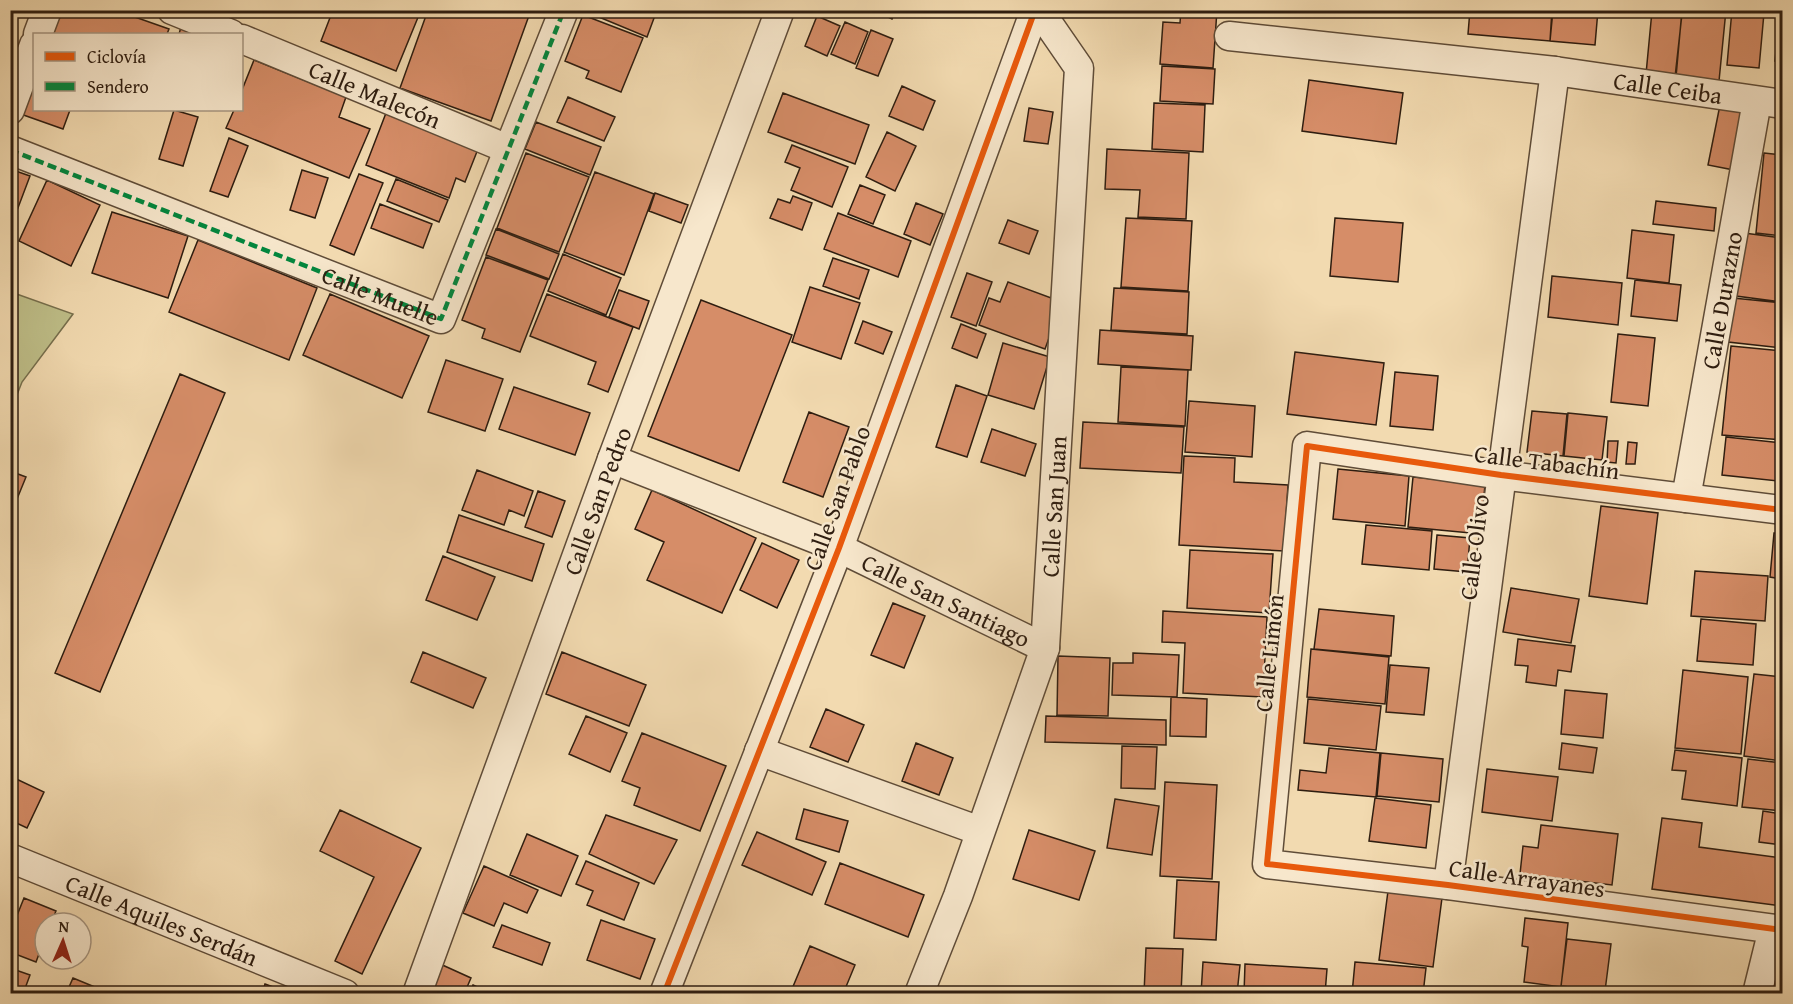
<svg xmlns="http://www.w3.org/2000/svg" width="1793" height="1004" font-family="'Gentium Book Plus',serif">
  <rect width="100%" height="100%" fill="#f2dab0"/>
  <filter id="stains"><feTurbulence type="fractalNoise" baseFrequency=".00333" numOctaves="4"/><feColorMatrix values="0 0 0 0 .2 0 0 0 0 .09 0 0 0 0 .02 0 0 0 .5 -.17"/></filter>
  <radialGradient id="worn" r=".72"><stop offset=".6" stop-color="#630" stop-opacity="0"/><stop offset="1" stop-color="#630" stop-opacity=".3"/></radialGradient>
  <path fill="#bebe88" stroke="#766e4c" stroke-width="1.5" d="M11,292L73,314L22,382L11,410Z"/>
  <path fill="#d68d68" stroke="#2e1d10" stroke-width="1.5" d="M58,10H115L169,29L167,34H50Z
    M333,10H421L396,71L321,41Z
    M428,10H531L491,121L400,88Z
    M582,10H657L647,37Z
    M874,10H896L892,19Z
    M1181,10H1217L1213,68L1160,64L1163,22L1180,23Z
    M1323,10H1377L1376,16Z
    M1470,10H1552L1550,41L1468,34Z
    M1553,10H1598L1595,45L1550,41Z
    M1682,10H1726L1719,81L1676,77Z
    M1732,10L1764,13L1759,68L1727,65Z
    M1780,10H1782V61H1775Z
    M1652,11L1682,14L1675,77L1646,74Z
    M583,15L643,38L621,92L586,78L589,71L565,61Z
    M817,16L840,26L827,56L805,46Z
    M845,22L868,32L855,64L831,54Z
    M181,27L201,34H179Z
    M871,30L893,39L878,76L856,68Z
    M254,60L346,97L339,117L370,129L349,178L226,128L234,110H242V90Z
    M1162,66L1215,69L1213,104L1160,101Z
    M34,68V110H70L63,129L15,112Z
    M1309,80L1403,93L1396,144L1302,131Z
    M902,86L935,101L923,130L889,116Z
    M783,93L869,125L855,164L768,132Z
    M568,97L615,117L604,141L557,122Z
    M1154,103L1205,105L1203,152L1152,149Z
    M1720,105L1746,110L1734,170L1708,165Z
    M1029,108L1053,112L1048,144L1024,141Z
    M174,110L198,117L183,166L159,159Z
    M386,113L478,149L465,182L456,178L449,198L366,165Z
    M536,122L601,147L590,175L525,149Z
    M887,132L916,146L895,191L866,177Z
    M229,138L248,146L228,197L210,191Z
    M792,145L848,167L832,207L791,190L800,168L785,162Z
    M1107,149L1189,153L1186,219L1138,217L1140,190L1105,189Z
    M526,153L589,177L559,252L497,228Z
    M1764,153L1782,155V236L1756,233Z
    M10,169L30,176L10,229Z
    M302,170L328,178L315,218L290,210Z
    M595,172L654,194L624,275L564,252Z
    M359,174L383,183L354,255L330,245Z
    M396,179L448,200L439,222L387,201Z
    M47,180L100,205L71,266L19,241Z
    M860,185L885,195L873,224L848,214Z
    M655,193L688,205L681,223L649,211Z
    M793,196L812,203L802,230L770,218L778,199L790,203Z
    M1656,201L1716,208L1714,231L1653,224Z
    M916,203L943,214L930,245L904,234Z
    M380,204L432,224L423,248L371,228Z
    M112,212L188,236L168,298L92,273Z
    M838,213L911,241L898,277L824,249Z
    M1126,218L1192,221L1188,291L1121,287Z
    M1335,218L1403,223L1398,282L1330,276Z
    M1008,220L1038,231L1029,254L999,243Z
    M496,229L559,254L549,279L486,255Z
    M1632,230L1674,235L1669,283L1627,278Z
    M1744,233L1782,238V302L1736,296Z
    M198,240L317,288L289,360L169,312Z
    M563,254L621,278L606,315L548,291Z
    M486,257L548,280L520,352L482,338L485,329L462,320Z
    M833,258L869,270L859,299L823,286Z
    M967,273L992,282L976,326L951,317Z
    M1552,276L1622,283L1618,325L1548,317Z
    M1635,280L1681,285L1677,321L1631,316Z
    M1008,282L1062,302L1045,349L979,325L989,298L1000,302Z
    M810,287L860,303L841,359L792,342Z
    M1114,288L1189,292L1187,334L1111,330Z
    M619,290L649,301L639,329L609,317Z
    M330,294L429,336L402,398L303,355Z
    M547,294L633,327L608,392L588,384L596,362L530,336Z
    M1733,298L1782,303V348L1728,342Z
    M701,300L792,335L739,471L648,436Z
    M863,321L892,332L883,354L855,343Z
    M961,324L986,334L977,358L952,348Z
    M1100,330L1193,336L1191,370L1098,364Z
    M1618,334L1655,338L1648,406L1611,402Z
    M1003,343L1050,357L1034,409L988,395Z
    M1731,346L1782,351V440L1722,435Z
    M1295,352L1384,363L1376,425L1287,414Z
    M446,360L503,379L485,431L428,412Z
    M1121,367L1188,370L1185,426L1118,422Z
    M1395,372L1438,376L1433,430L1390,426Z
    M180,374L225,393L100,692L55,673Z
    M956,385L987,396L967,457L936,447Z
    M514,387L590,413L575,455L499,429Z
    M1189,401L1255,406L1252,457L1185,452Z
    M1532,411L1567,414L1563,456L1527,452Z
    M809,412L849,427L823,497L783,482Z
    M1568,413L1607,417L1602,460L1564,456Z
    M1083,422L1184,427L1181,473L1080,468Z
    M992,429L1036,444L1025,476L981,462Z
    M1726,437L1782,443L1778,481L1722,475Z
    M1608,441H1618L1616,463L1607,462Z
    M1628,442L1637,443L1635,464H1626Z
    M1184,456L1235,458L1234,482L1288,485L1284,551L1179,545Z
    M1338,469L1409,476L1405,526L1333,519Z
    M477,470L533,491L524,516L509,510L504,525L462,510Z
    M10,471L26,477L10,516Z
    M1413,477L1485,484L1481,534L1408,527Z
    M652,490L756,538L722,613L647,580L664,542L635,529Z
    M538,491L565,501L552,537L525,527Z
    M1601,506L1658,513L1647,604L1589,596Z
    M459,515L544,544L532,581L447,552Z
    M1366,525L1432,531L1429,570L1362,564Z
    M1774,533L1782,534V579L1770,577Z
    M1437,535L1470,538L1467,572L1434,569Z
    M762,543L799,560L777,608L740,590Z
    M1190,550L1273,554L1269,613L1187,608Z
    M443,556L495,577L477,620L426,600Z
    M1695,571L1768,576L1765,621L1691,616Z
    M1511,588L1579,599L1571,643L1503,632Z
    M893,603L925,616L904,668L871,655Z
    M1319,609L1394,616L1391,656L1314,649Z
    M1163,611L1267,617L1263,697L1183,693L1185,643L1162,642Z
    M1701,619L1756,624L1753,665L1697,661Z
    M1518,639L1575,646L1571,672L1558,670L1556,686L1526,682L1528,666L1515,665Z
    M1311,649L1389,657L1385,704L1307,697Z
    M423,652L486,678L473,708L411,682Z
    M562,652L646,685L629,726L546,694Z
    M1133,653L1179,655L1177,697L1112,695L1113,663H1133Z
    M1058,656L1110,658L1108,716L1057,715Z
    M1390,665L1429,668L1424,715L1386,712Z
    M1683,670L1748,677L1741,754L1675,748Z
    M1754,674L1782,677V761L1744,756Z
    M1565,690L1607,694L1603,738L1561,734Z
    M1171,697L1207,699L1206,737L1170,736Z
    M1308,699L1381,706L1376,750L1304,743Z
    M826,709L864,725L848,762L810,747Z
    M586,716L627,733L610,772L569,754Z
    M1046,716L1166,720V745L1045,742Z
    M642,733L726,766L700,831L634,805L640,788L622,781Z
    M916,743L953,758L939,795L902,781Z
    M1562,743L1597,748L1593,773L1559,769Z
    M1122,746L1157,747L1155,789L1121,788Z
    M1329,748L1380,753L1376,797L1298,790L1300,770L1326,773Z
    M1675,750L1742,758L1737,806L1682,799L1686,771L1672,770Z
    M1381,753L1443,759L1439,802L1377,796Z
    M1748,759L1782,763V811L1742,807Z
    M1487,769L1558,777L1552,821L1482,812Z
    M10,776L44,792L27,828L10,820Z
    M1165,782L1217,785L1212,879L1160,876Z
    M1375,798L1431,805L1426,848L1369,841Z
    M1115,799L1159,806L1152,855L1107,848Z
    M804,809L848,821L839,852L796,839Z
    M340,810L421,848L362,974L335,961L374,877L320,851Z
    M1763,811L1782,814V845L1759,842Z
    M606,815L677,840L654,884L589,854Z
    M1662,818L1702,823L1699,847L1782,858V906L1652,889Z
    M1541,825L1618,834L1612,885L1520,874L1523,846L1538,848Z
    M1029,830L1095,851L1079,900L1013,879Z
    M757,832L826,862L812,895L742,865Z
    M527,834L578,856L561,896L510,875Z
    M586,861L639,883L624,920L587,905L593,891L576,884Z
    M840,863L924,895L908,937L825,904Z
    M484,866L538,890L527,913L504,903L494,926L463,913Z
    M1177,880L1219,882L1216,940L1174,938Z
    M1388,891L1442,898L1433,967L1379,960Z
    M24,898L56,911L51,923H45V938L36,962L10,952V933Z
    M1525,918L1568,923L1561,987L1524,982L1528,947L1522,946Z
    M601,920L655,939L640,979L587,960Z
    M502,925L550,943L542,965L493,947Z
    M1567,939L1611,944L1605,991L1561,986Z
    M810,946L855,965L843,994H802L792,989Z
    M1146,948L1183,949L1181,994H1144Z
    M1203,962L1240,965L1237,994H1201Z
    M1355,962L1426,968L1423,994H1352Z
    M438,963L471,978L464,994H425Z
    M1245,964L1327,969L1325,994H1244Z
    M10,968L30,975L23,994H10Z
    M73,978L102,990L101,994H66Z
    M265,984L292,994H262Z
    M473,985L492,994H470Z
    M1566,988L1595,994H1565Z"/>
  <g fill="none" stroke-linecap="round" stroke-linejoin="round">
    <g stroke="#5f4c38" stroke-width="31">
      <g id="minor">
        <path d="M172,10L231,34"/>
        <path d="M38,34L47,10"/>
        <path id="s1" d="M1229,36L1555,71L1782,104"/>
        <path id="s2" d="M242,39L508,149"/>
        <path d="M10,110L34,45"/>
        <path id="s3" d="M10,150L441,319L564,10"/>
        <path id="s4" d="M612,459L839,548L1045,648"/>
        <path id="s5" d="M1686,498L1757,101"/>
        <path d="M1782,510L1501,475L1307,446L1267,864L1448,885L1782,930"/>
        <path d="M759,751L980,831"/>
        <path id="s6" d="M10,858L345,994"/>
        <path d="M1448,885L1555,71"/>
        <path id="s7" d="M417,994L612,459L780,10"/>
        <path d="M664,994L839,548L1035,10"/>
        <path id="s8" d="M919,994L958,896L1045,648L1079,68L1039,10"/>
        <path d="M1757,994L1773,929"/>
      </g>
    </g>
    <use href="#minor" stroke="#f7e7cc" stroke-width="28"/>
    <path stroke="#00873e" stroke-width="4.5" stroke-dasharray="9 4.5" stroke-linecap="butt" d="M10,150L441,319L564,10"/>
    <g stroke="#f7e7cc" stroke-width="10">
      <path id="cycleway" d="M1782,510L1501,475L1307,446L1267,864L1448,885L1782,930
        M664,994L839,548L1035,10"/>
    </g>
    <use href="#cycleway" stroke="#e8590c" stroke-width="6"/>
  </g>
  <g text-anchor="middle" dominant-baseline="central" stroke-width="5" stroke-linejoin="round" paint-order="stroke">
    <g font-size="24" fill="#2e1d10" stroke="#f7e7cc">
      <text stroke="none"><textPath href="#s1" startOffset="442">Calle Ceiba</textPath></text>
      <text stroke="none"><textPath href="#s2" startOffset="144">Calle Malecón</textPath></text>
      <text stroke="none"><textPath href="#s3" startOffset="398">Calle Muelle</textPath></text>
      <text stroke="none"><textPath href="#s5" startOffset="201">Calle Durazno</textPath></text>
      <text transform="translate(1547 462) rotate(7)">Calle Tabachín</text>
      <text transform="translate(837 498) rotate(-70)">Calle San Pablo</text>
      <text stroke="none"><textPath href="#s7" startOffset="525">Calle San Pedro</textPath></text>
      <text stroke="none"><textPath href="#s8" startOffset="510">Calle San Juan</textPath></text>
      <text transform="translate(1474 547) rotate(-83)">Calle Olivo</text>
      <text stroke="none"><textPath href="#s4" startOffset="363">Calle San Santiago</textPath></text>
      <text transform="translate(1269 653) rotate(-84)">Calle Limón</text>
      <text transform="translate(1527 878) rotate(8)">Calle Arrayanes</text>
      <text stroke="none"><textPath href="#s6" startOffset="164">Calle Aquiles Serdán</textPath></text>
    </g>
  </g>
  <rect width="1793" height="1004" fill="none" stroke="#f2dab0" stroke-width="36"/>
  <rect x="12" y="12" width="1769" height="980" fill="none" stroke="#2e1d10" stroke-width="3"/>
  <rect x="18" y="18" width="1757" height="968" fill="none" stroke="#2e1d10" stroke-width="1.5"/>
  <rect x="33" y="33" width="210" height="78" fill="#f7e7cc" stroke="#a79681" stroke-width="1.5"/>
  <rect x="45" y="52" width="30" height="9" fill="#e8590c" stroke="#a79681" stroke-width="1.5"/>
  <text x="87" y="63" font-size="18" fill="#2e1d10">Ciclovía</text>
  <rect x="45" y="82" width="30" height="9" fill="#00873e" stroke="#a79681" stroke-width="1.5"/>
  <text x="87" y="93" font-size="18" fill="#2e1d10">Sendero</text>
  <g transform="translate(63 941) rotate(3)"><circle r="28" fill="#f7e7cc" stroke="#a79681" stroke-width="1.5"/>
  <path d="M0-4.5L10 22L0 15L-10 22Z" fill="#8f2418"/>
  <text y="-9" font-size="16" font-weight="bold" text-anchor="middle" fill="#2e1d10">N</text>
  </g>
  <rect width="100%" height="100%" filter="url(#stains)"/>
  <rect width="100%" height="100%" fill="url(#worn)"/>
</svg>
